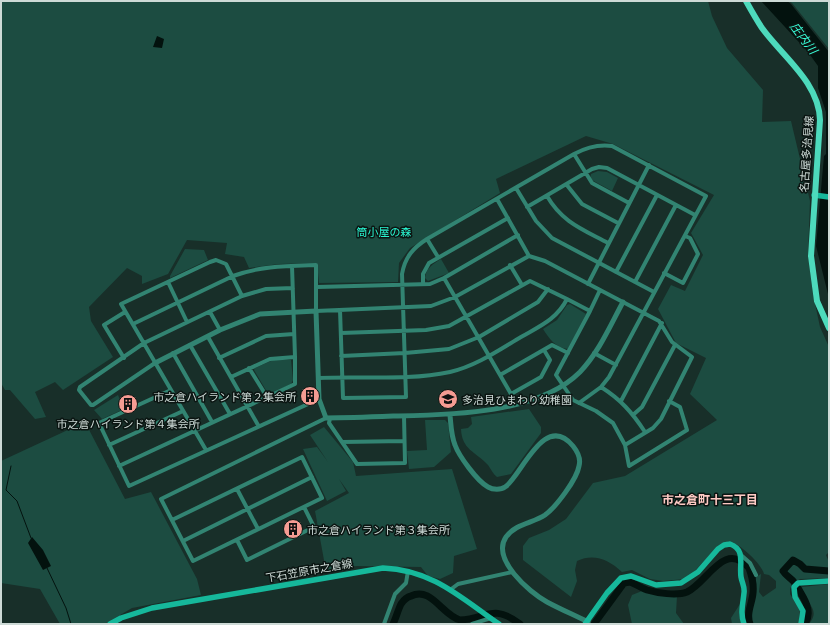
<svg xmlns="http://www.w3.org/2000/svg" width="830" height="625" font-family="'Open Sans','Noto Sans JP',sans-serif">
  <rect width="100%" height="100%" fill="#182f29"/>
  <path fill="#1c4c41" d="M1,1H708L712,16L727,48L763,90L762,122L791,121L810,201L808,256L813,294L820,327L829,347V552L826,555L829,562V578L800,579L792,584L790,589V594L800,610L799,623H752L751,605L754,598L756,577L761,574L759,592L763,597L776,588V581L769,575L764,574C762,564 739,543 729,541L718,546L691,575L685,579L663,581L650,579L632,570L622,572C609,560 594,553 577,561L575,570L577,581L571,597L523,560V546L529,538L549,530L566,519L593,483L625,476L717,420L690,394L706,358L676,343L658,309L671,285L685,291L703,255L691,233L714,195L613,144L586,136L496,179L500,193L410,248L399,263L398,282L319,283L317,263L279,264L249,268L244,257L225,254L227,243L187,240L168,274L142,284V276L127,268L89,307L91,321L113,357L63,390L55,382L35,392L46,417L35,419L10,390H5L1,383Z
    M789,1H829V49L792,3Z
    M598,171L607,172L618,178L612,191L590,179L591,174Z
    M185,249L204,250L208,260L170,278V276Z
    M441,259L449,273L428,281L425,278C426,268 433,264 441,259Z
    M570,304L586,314L568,349C555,348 549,338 543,329L557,320L567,305Z
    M273,360H291L293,380L291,384L270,394L267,392L254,370L255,368Z
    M118,395L124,409L102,419L94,410Z
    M529,409L541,427V433L511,474L497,477C493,474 491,469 488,465C475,451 462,450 461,429L468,428L472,424L471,417Z
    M425,420H445L448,423L451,452L434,467L409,469L407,451L427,450Z
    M85,422L125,499L151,492L197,579L201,595L132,608L105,624H60L40,589L1,583V461Z
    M324,427L353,462L356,476L452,469L477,549L454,556L453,573L440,579L428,576L421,567L357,566L326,571L315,511L349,493L339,479L346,491L327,501L303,449L317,447L328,462L310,435Z
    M829,584V624H809C822,608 804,604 802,587Z
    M642,591L677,596L676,613L684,624H632L628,605L632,595Z
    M740,604L741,624H732L731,618Z"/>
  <path fill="#03120e" d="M761,1H787L791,4L829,52V298L816,246L824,156L826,154V112L818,88V66L808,52Z
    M157,36L164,39L162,48L153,47Z
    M32,537L43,550L51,566L43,570L28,543Z"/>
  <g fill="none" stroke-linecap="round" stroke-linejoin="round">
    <path stroke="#03120e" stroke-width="1" d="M11,466L6,490L17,501L31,538
      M47,568L66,608L71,624"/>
    <path stroke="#03120e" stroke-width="7" d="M393,624C396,618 398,610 401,604C403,601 407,597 411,596C431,586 442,615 460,620C487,619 492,603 520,624
      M594,624L624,583L630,582C636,584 641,588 647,590C657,593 677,596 687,592C708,582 724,540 749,568C752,576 754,584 753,593C752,604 746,613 750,624
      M805,624C814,610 802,595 794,582C791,578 786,576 783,571L793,560L800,564L805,569L829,571"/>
    <path stroke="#328472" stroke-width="4" d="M574,154L592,183L629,203
      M566,184L582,204L618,223
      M516,188L536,221L552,238L654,292
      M547,196C562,222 582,229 608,243
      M497,199L529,256
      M527,207L592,169L599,167L607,168L695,215
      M427,239L438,257
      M510,265L522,285
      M292,266L295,357
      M616,272L657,195
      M664,273L683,283L698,254L690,238L685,236
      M444,278L511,394L541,377L550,360L544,350
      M168,282L187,322
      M635,282L676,205
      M423,283V274L429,263L508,218
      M588,284L649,165
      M317,287L430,284L444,278L518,235
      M242,296L266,289L293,288
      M340,310L343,398L406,397L402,274C405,257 413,248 427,239L574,154C587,147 598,144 612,146L706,196L609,377L601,387L579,403
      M590,311L556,375L573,400L596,411L613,423L625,445L629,466L687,430L680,407L669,401
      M210,312L220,330
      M133,324L233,276C260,266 287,266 316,265V311L431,306L455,297L529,256L545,261L659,321L672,342L692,357L661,419L653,428L625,445
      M341,333L426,330L449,326L530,281L567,299
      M208,337L258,425
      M190,345L230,414
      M173,353L212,422
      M594,353L616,365
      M341,356L405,353L449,349L479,337L538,302L548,289
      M124,358L104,325L125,312
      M219,358L266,336L294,334
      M155,363L93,405H91L79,390L80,387L144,343L242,296L226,264L216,260L210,262L121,304L206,450
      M249,368L267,397
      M500,375L552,345L568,353
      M319,378C362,376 408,381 450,372C476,366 499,350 521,337C540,326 557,319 567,299L590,311L600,290
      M601,387C620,399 632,412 645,432
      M171,390L99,423L129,486L319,399
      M621,401L662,323
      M634,414L642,407L675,345
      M330,418L329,423L357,464L405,463L404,416
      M342,442L404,441
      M109,445L183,411
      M119,466L295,384V357L270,359L231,377
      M237,489L258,529
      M172,520L302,457L322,498L193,561L161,499L326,418
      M237,540L247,560L314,527L304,507
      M183,541L312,477
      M741,555L750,563L756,575
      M450,590L458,584L512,572
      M384,624L395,594L406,583L408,571
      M472,624L491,618"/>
    <path stroke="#328472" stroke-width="5" d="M155,363L220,330L260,314L316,311L319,399L326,418C349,418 372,417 396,416C451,415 538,414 580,372C599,352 610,326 623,302
      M450,415C451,425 451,435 455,445C459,456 477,481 488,487C493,490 501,490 505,487C521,477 544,411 573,446C577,451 581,459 579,466C577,479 556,507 545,515C533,523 515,524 506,537C491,559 529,592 547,602C560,609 574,615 588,622"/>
    <path stroke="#16b89b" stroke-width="5.5" d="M814,195L829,197
      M110,624L121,618L152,608L383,568C433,570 461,598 499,624
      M585,624L607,593L621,578L631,576L656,585L681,583L698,572L718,549L724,545L730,544C746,550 739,564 741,577C742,583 745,587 744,593C743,604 740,613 744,624
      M801,624L803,611L795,597L794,587L798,583L829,581"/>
    <path stroke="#4ddabc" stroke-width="6" d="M746,1C751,10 756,19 762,28C782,56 819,82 820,120L811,256L817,301L829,328"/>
  </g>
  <defs>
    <g id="building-disc" transform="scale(1)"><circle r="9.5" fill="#f59c93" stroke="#0b1512"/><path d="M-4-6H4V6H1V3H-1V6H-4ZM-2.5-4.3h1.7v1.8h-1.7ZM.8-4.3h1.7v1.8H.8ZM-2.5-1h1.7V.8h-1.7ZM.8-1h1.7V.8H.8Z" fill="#111"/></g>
    <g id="school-disc" transform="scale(1)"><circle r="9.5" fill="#f59c93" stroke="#0b1512"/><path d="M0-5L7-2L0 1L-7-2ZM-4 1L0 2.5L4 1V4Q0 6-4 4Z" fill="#111"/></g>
  </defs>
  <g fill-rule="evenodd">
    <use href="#building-disc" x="310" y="396"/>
    <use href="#school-disc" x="448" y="399"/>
    <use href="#building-disc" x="128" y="404"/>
    <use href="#building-disc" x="293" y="529"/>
  </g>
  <g text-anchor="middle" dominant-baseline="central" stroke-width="3" stroke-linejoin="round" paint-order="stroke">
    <g font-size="11" fill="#cddad6" stroke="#0b1512">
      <text transform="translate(806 154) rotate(-86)">名古屋多治見線</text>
      <text transform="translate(309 570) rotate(-10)">下石笠原市之倉線</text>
    </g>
    <g font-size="11" fill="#2af7d2" stroke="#0b1512">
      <text x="384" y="231">筒小屋の森</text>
    </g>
    <g font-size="11" fill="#cddad6" stroke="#0b1512" text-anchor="start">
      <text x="296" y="396" text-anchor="end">市之倉ハイランド第２集会所</text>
      <text x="462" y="399">多治見ひまわり幼稚園</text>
      <text x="128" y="423" text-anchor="middle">市之倉ハイランド第４集会所</text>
      <text x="307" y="529">市之倉ハイランド第３集会所</text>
    </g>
    <g font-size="12" font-style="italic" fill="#39ffd9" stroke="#0b1512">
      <text transform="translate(804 38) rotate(53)">庄内川</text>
    </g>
    <g font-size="12" font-weight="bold" fill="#fdc9c3" stroke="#0b1512">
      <text x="710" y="499">市之倉町十三丁目</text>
    </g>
  </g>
  <rect width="830" height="625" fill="none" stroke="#cddad6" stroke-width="4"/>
</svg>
